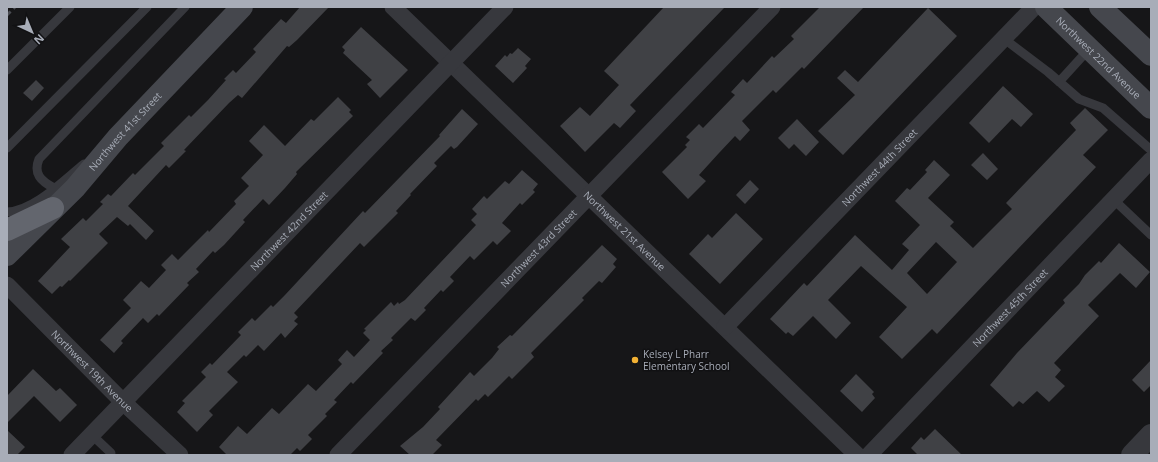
<svg xmlns="http://www.w3.org/2000/svg" width="1158" height="462" font-family="'Open Sans',sans-serif">
  <rect width="100%" height="100%" fill="#161618"/>
  <path fill="#404145" fill-rule="evenodd" d="M300,7H329L297,40L289,47L287,46L242,98L238,95L229,103L184,150L186,151L169,168L166,165L128,206L154,231L146,240L130,224L128,226L117,217L99,234L108,243L70,281L69,280L62,287L60,286L52,294L38,281L70,247L61,239L83,218L86,221L103,204L100,202L108,194L111,196L133,173L135,175L164,146L161,143L189,115L191,117L208,100L226,80L224,79L233,70L236,73L256,52L253,49L264,37L281,19L286,23Z
    M664,7H725L630,105L636,111L620,128L614,123L585,152L560,126L580,107L590,116L619,85L604,71Z
    M820,7H864L804,69L802,67L776,93L773,90L742,121L750,130L740,141L735,136L719,153L699,175L706,181L688,199L662,172L687,147L685,145L690,140L686,137L699,124L703,128L735,95L731,92L743,79L747,83L772,56L774,58L794,39L791,36Z
    M928,8L957,36L843,155L818,131L855,95L837,78L845,70L858,82Z
    M361,27L408,70L380,98L367,84L372,80L343,53L345,50L342,47Z
    M518,48L531,59L525,66L527,68L513,83L495,66L505,55L507,57L510,53L512,54Z
    M36,80L44,88L32,101L23,93Z
    M1003,86L1033,114L1021,127L1012,119L989,143L969,123Z
    M338,97L351,110L349,112L353,116L296,172L297,174L285,188L269,205L263,199L243,220L245,222L224,245L215,253L213,251L196,269L199,272L187,283L189,285L159,316L157,314L148,323L143,318L121,341L123,343L114,353L100,340L131,308L123,300L141,281L149,288L166,270L161,265L172,254L178,260L208,230L209,232L236,204L234,201L249,186L241,178L263,155L249,141L264,125L285,146L311,119L314,121Z
    M1085,108L1108,130L1083,155L1096,167L937,334L932,329L902,359L879,337L907,307L861,266L828,300L851,323L836,339L813,316L793,336L788,332L786,334L770,319L804,283L807,286L855,235L892,270L909,250L902,244L920,225L895,201L907,188L910,190L927,172L925,170L934,160L950,175L928,198L954,222L950,226L973,248L1012,209L1006,203L1076,130L1070,123ZM936,242L957,262L927,294L907,273Z
    M462,109L478,124L457,147L454,149L451,146L434,163L437,166L410,194L411,195L396,211L398,213L364,247L360,243L294,313L298,317L294,321L298,324L285,338L281,333L264,351L258,345L246,357L244,355L227,372L238,382L209,411L213,415L197,432L177,412L185,403L182,401L206,377L201,372L210,363L212,365L241,335L238,332L252,318L255,321L271,305L273,307L285,295L363,211L365,213L440,136L439,135Z
    M797,119L819,142L806,156L794,144L789,149L778,138Z
    M983,153L998,169L987,180L971,165Z
    M522,170L538,184L533,190L535,192L522,205L520,203L502,223L511,231L497,245L493,241L474,260L470,256L450,277L454,281L443,292L441,290L424,308L426,310L415,321L411,318L391,338L393,340L381,351L383,353L353,384L351,382L334,400L337,402L325,414L327,416L308,435L312,439L300,451L297,448L290,455H227L219,447L238,426L247,434L272,408L279,414L308,384L316,391L342,364L338,360L347,350L354,357L370,340L363,333L366,330L364,329L391,302L394,306L398,302L399,304L405,300L476,225L471,220L477,214L472,209L484,196L487,199L505,181L509,184Z
    M750,180L759,189L745,204L736,195Z
    M736,213L763,239L720,284L689,254L708,234L712,238Z
    M1119,243L1150,272L1136,288L1120,273L1088,305L1099,316L1054,363L1061,370L1055,377L1065,386L1049,402L1037,391L1023,404L1019,401L1013,407L990,385L1017,353L1065,303L1063,300L1079,284L1085,275L1099,261L1101,263Z
    M602,245L617,259L613,264L616,267L602,283L599,281L582,298L584,300L531,353L534,357L512,379L509,376L488,397L485,394L478,401L476,399L436,440L442,445L432,455H410L400,446L423,427L440,409L438,407L470,372L474,376L492,358L499,349L497,347L510,335L512,336Z
    M1151,360V385L1144,392L1132,380Z
    M33,369L56,391L60,388L77,405L60,422L34,396L7,423V396Z
    M856,374L874,392L872,394L875,398L862,412L840,391Z
    M935,429L962,455H918L911,448L921,437L924,440Z
    M7,430L25,447L17,455H7Z"/>
  <g fill="none" stroke-linecap="round" stroke-linejoin="round">
    <path stroke="#37383d" stroke-width="9" d="M1003,38L1048,72L1079,99L1103,108L1151,150
      M7,70L70,7
      M1059,82L1089,49
      M7,148L147,7
      M54,188C41,181 33,174 39,159L185,7
      M1113,199L1151,235
      M7,212C34,211 64,180 84,164
      M92,435L111,453"/>
    <g stroke="#37383d" stroke-width="17">
      <path id="s1" d="M393,7L857,455"/>
      <path id="s2" d="M7,285L123,402L180,455"/>
      <path id="s3" d="M725,327L1034,7"/>
      <path id="s4" d="M72,455L505,7"/>
      <path id="s5" d="M338,455L772,7"/>
      <path id="s6" d="M869,455L1151,160"/>
    </g>
    <path stroke="#37383d" stroke-width="22" d="M1132,455L1151,435"/>
    <g stroke="#45474d" stroke-width="22">
      <path id="s7" d="M1046,7L1151,108"/>
      <path d="M1100,7L1151,55"/>
      <path id="s8" d="M7,255L75,188L118,137L242,7"/>
    </g>
    <path stroke="#63666e" stroke-width="22" d="M7,230L53,208"/>
    <path stroke="#4a4c52" stroke-width="3" stroke-dasharray="5 4" stroke-linecap="butt" d="M7,15L15,7"/>
  </g>
  <circle fill="#f2b134" stroke="#111113" stroke-width="1.5" cx="635" cy="360" r="4"/>
  <g text-anchor="middle" dominant-baseline="central" stroke-width="3" stroke-linejoin="round" paint-order="stroke">
    <g font-size="10" fill="#a8adb8" stroke="#111113">
      <text stroke="none"><textPath href="#s7" startOffset="73">Northwest 22nd Avenue</textPath></text>
      <text stroke="none"><textPath href="#s8" startOffset="171">Northwest 41st Street</textPath></text>
      <text stroke="none"><textPath href="#s3" startOffset="222">Northwest 44th Street</textPath></text>
      <text stroke="none"><textPath href="#s1" startOffset="322">Northwest 21st Avenue</textPath></text>
      <text stroke="none"><textPath href="#s4" startOffset="312">Northwest 42nd Street</textPath></text>
      <text stroke="none"><textPath href="#s5" startOffset="288">Northwest 43rd Street</textPath></text>
      <text stroke="none"><textPath href="#s6" startOffset="204">Northwest 45th Street</textPath></text>
      <text stroke="none"><textPath href="#s2" startOffset="121">Northwest 19th Avenue</textPath></text>
    </g>
    <g font-size="10" fill="#a8adb8" stroke="#111113" text-anchor="start">
      <text x="643" y="354">Kelsey L Pharr<tspan x="643" dy="12">Elementary School</tspan></text>
    </g>
  </g>
  <rect width="1158" height="462" fill="none" stroke="#a8adb8" stroke-width="16"/>
  <g transform="translate(32 32) rotate(136)" stroke="#111113" stroke-width="3" paint-order="stroke">
  <path d="M0-3L7 15L0 10L-7 15Z" fill="#a8adb8"/>
  <text y="-6" font-size="11" font-weight="bold" text-anchor="middle" fill="#a8adb8">N</text>
  </g>
</svg>
